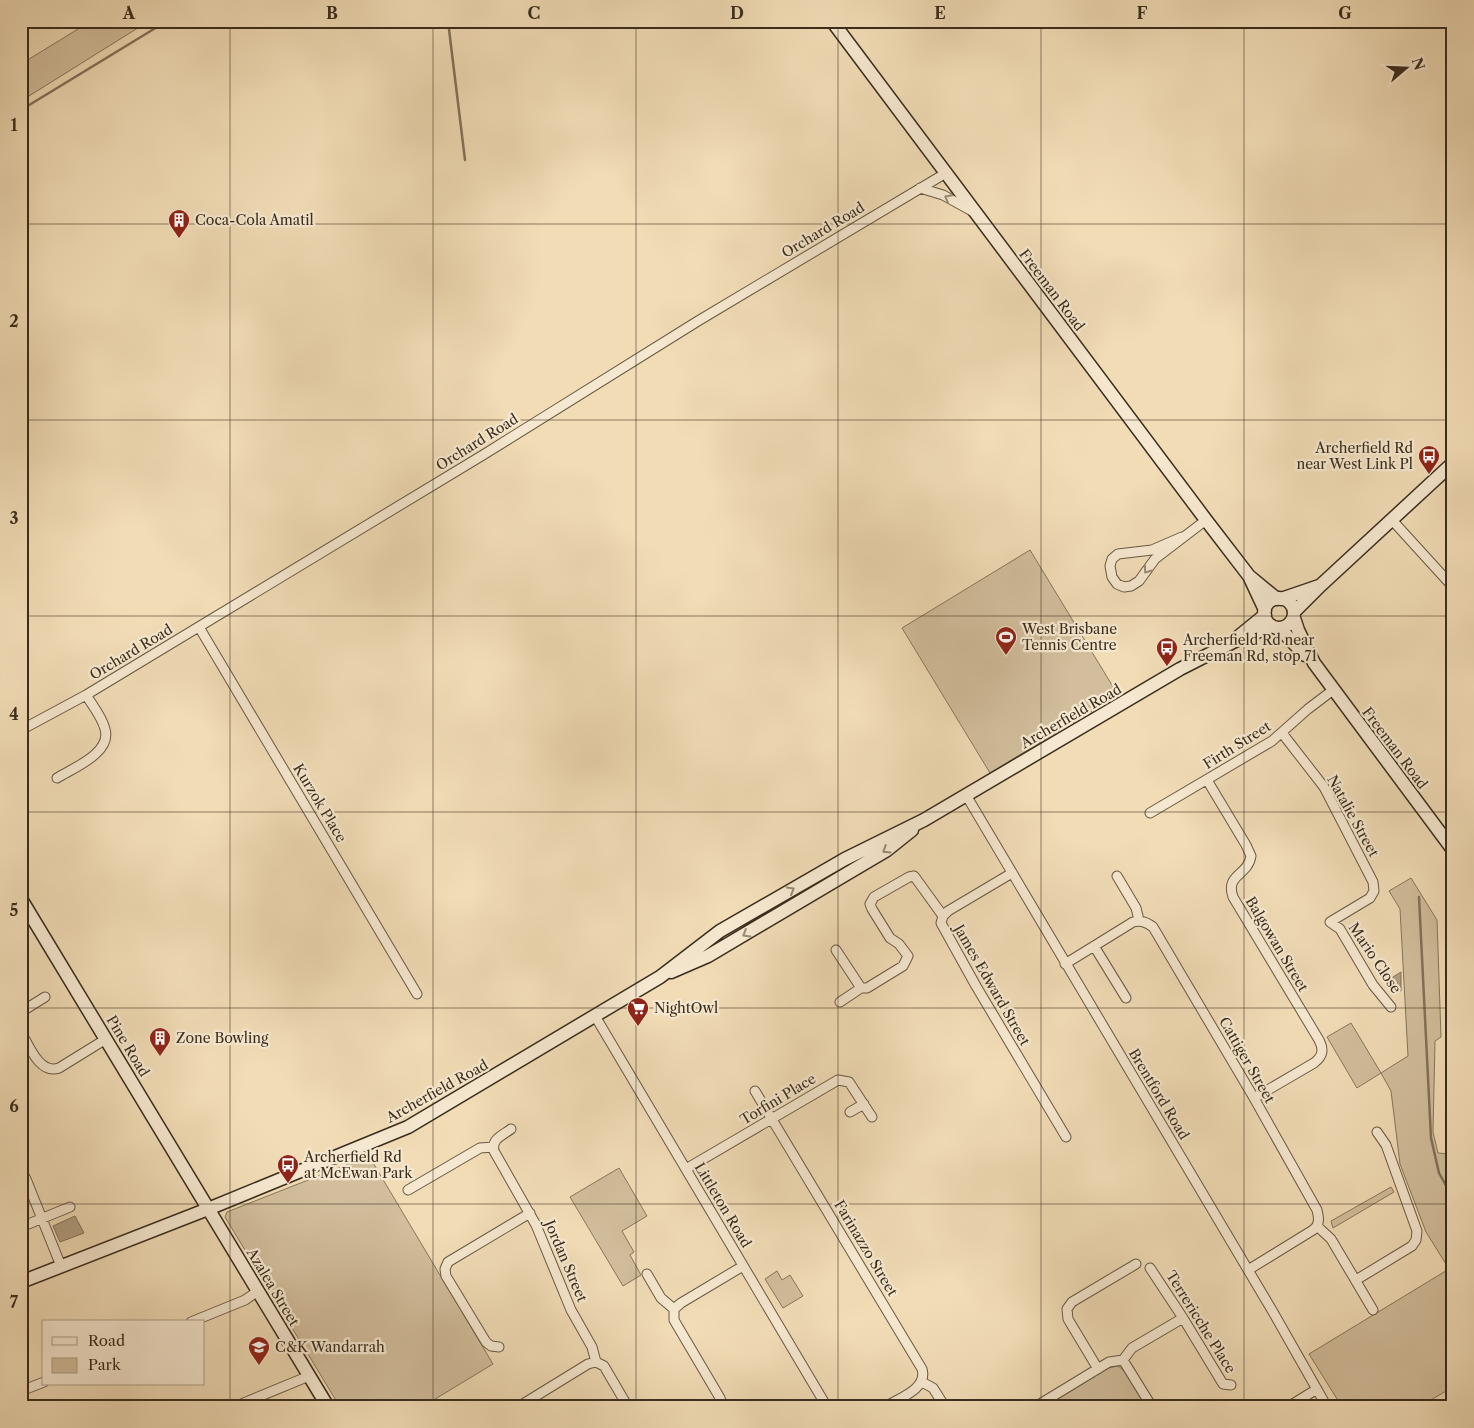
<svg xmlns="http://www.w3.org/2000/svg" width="1474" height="1428" font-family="'Libre Caslon Text',serif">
  <rect width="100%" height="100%" fill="#f1dcb6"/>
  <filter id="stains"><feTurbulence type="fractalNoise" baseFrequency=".004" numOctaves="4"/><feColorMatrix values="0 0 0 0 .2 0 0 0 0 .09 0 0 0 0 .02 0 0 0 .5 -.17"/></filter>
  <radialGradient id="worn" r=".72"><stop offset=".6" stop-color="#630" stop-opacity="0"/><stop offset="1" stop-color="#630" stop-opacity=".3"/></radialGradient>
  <path fill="#d2be9c" stroke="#86765c" d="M91,21H149L21,101V64Z
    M1030,550L1118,695L990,773L902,628Z
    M1411,878L1437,920L1441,1037L1435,1041L1433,1132L1438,1153L1448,1154L1453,1152V1387L1419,1407H1342L1309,1354L1449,1269L1426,1232L1400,1164L1391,1091L1381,1073L1357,1088L1327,1037L1351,1023L1381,1073L1408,1056L1400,909L1389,891Z
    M369,1156L493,1364L422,1407H340L225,1217L227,1212Z
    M619,1168L647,1216L622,1231L634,1252L630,1255L641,1275L623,1286L570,1197Z
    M1391,1187L1394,1192L1333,1228L1331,1221Z
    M777,1271L782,1280L790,1275L803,1296L783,1308L765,1279Z
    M1118,1366L1126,1372L1148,1407H1045L1108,1368Z"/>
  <path fill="#b2a082" stroke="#82725a" d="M1401,972V991L1388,987L1385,982Z
    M75,1216L84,1233L60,1242L53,1226Z"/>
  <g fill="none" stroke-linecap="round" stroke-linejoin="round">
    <path stroke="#82725a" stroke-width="2.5" d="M448,21L465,160
      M21,110L167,21
      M1419,897L1431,1138L1439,1173L1453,1198"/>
    <g stroke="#675943" stroke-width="11">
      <path id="street" d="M920,188L943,195L972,211
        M1392,520L1453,587
        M1182,537L1152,550L1118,554L1112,559L1110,566L1112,577L1117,584L1124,587L1131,586L1139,581L1155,559L1206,520
        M199,627L417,994
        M21,730L86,695L483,455L698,321L946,173
        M1282,733L1324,787L1373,882L1374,891L1370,898L1330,922L1340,929L1373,985L1391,1007
        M57,778C73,768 112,753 105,729C102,717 93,706 86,695
        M1207,780L1246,845L1251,856C1248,876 1225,874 1233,897L1319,1040C1324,1050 1323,1056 1314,1063L1254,1098
        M966,795L1273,1312L1327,1407
        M1150,813L1272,741L1308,709L1333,690
        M1012,873L948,911L943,916L941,923L976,986L1066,1137
        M1117,876L1136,908L1139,920
        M1094,946L1126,998
        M836,950L861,988H867L903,966L908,956L899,944L890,938L872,909L870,904L874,897L909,877L914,876L917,880L943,916
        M1065,964L1133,922C1141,920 1146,922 1153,927L1254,1098L1317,1210C1319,1218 1320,1225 1313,1230L1248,1270
        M840,1002L861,988
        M21,1012L45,997
        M595,1016L827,1407
        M21,1032C29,1046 40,1075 59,1068L106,1039
        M755,1091L922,1369C928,1389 899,1398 885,1407
        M850,1112L864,1104
        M511,1129C503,1135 491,1139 494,1151L536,1225L571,1310L592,1347L596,1362L604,1366L628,1407
        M686,1169L838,1080L849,1082L872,1117
        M21,1171L26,1179L61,1266
        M408,1190L480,1148L493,1147
        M1317,1226L1331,1239L1373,1310
        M21,1227L70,1207
        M1150,1268L1183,1318L1223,1384L1231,1385
        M647,1274L661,1298L674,1309V1320L720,1398L723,1407
        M1356,1280L1412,1246L1416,1240L1417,1231L1386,1145L1377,1132
        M674,1309L681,1303L743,1266
        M191,1322L245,1300L258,1291
        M499,1347L491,1346L486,1342L446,1276L445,1269L448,1262L530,1213
        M1123,1360L1152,1407
        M1098,1369L1068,1319L1067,1309L1072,1302L1136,1264
        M922,1382L933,1388L945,1407
        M21,1391L44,1382
        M234,1407L309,1376
        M518,1407L588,1364L596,1362
        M1035,1407L1109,1362L1123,1360L1132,1348L1183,1318
        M1288,1407L1317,1389
        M1446,1407L1453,1403"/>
    </g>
    <g stroke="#392d1d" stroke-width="15">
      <path id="secondary" d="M832,21L1206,520L1249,576L1277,599
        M1250,578L1265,610
        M1264 613a15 15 0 1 1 30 0a15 15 0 1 1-30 0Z
        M1281,599L1319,586
        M1294,612L1321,585L1453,463
        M1294,618L1298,630L1314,663L1453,850
        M1277,628L1287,636L1305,655
        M1238,637L1265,615
        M21,899L328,1407
        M671,972L708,956L887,850L912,830
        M21,1282L208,1209L408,1127L660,977L720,931L845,859L924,820L1180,669L1235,641L1272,626"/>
    </g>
    <use href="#street" stroke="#f6e8d0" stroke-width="9"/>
    <use href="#secondary" stroke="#f6e8d0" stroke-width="12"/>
  </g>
  <defs><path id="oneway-chevron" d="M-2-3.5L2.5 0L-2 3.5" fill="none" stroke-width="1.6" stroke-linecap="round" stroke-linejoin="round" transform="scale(1.25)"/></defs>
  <g stroke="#988a76">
    <use href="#oneway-chevron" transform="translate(948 198) rotate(-152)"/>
    <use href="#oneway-chevron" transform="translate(1147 570) rotate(126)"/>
    <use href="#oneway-chevron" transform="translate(886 850) rotate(148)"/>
    <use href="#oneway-chevron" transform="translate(791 890) rotate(-30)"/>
    <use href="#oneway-chevron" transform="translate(746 934) rotate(149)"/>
  </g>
  <path fill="none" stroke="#392d1d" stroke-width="1" stroke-opacity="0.55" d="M230,21V1407M433,21V1407M636,21V1407M838,21V1407M1041,21V1407M1244,21V1407M21,224H1453M21,420H1453M21,616H1453M21,812H1453M21,1008H1453M21,1204H1453"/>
  <defs>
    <g id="building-pin" transform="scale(1.125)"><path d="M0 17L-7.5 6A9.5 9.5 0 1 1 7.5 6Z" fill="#8f2418" stroke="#f6e8d0"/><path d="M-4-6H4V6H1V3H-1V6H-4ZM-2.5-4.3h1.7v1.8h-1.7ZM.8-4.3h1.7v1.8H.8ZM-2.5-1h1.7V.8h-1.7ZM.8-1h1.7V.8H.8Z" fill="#fff"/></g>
    <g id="bus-pin" transform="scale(1.125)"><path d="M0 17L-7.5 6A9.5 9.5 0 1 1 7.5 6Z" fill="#8f2418" stroke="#f6e8d0"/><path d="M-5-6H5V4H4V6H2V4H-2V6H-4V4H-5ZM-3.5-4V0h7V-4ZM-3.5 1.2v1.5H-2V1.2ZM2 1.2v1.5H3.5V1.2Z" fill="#fff"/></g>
    <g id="stadium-pin" transform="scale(1.125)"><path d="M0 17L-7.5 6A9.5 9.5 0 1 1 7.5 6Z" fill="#8f2418" stroke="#f6e8d0"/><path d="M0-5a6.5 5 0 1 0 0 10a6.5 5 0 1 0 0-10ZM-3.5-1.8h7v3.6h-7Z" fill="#fff"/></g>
    <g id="supermarket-pin" transform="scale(1.125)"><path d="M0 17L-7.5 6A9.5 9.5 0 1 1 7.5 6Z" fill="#8f2418" stroke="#f6e8d0"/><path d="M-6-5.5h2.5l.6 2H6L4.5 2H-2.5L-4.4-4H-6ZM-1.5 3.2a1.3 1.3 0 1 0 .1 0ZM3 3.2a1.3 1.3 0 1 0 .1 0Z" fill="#fff"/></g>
    <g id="school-pin" transform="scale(1.125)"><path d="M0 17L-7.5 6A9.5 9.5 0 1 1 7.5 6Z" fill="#8f2418" stroke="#f6e8d0"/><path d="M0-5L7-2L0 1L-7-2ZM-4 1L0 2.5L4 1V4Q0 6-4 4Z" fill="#fff"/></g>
  </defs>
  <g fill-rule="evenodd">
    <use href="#building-pin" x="179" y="220"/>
    <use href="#bus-pin" x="1429" y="456"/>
    <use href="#stadium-pin" x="1006" y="637"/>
    <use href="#bus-pin" x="1167" y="648"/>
    <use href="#supermarket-pin" x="638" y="1008"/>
    <use href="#building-pin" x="160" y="1038"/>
    <use href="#bus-pin" x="288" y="1165"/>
    <use href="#school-pin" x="259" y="1347"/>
  </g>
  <g text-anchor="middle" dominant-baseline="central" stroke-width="4.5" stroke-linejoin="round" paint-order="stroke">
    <g font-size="14" fill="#392d1d" stroke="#f6e8d0" text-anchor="start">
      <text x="195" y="220">Coca-Cola Amatil</text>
      <text x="1413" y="448" text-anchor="end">Archerfield Rd<tspan x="1413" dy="16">near West Link Pl</tspan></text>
      <text x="1022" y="629">West Brisbane<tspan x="1022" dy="16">Tennis Centre</tspan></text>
      <text x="1183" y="640">Archerfield Rd near<tspan x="1183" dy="16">Freeman Rd, stop 71</tspan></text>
      <text x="654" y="1008">NightOwl</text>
      <text x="176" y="1038">Zone Bowling</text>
      <text x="304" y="1157">Archerfield Rd<tspan x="304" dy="16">at McEwan Park</tspan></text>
      <text x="275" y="1347">C&amp;K Wandarrah</text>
    </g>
    <g font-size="14" fill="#392d1d" stroke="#f6e8d0">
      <text transform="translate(823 230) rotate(-31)">Orchard Road</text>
      <text transform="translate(1052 290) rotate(53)">Freeman Road</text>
      <text transform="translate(477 442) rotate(-32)">Orchard Road</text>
      <text transform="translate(131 652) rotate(-31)">Orchard Road</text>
      <text transform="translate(1071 716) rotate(-30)">Archerfield Road</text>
      <text transform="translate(1237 745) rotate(-32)">Firth Street</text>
      <text transform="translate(1395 748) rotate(53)">Freeman Road</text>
      <text transform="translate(320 803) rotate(59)">Kurzok Place</text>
      <text transform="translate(1353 816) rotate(61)">Natalie Street</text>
      <text transform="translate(1277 944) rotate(59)">Balgowan Street</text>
      <text transform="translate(1375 958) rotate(56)">Mario Close</text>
      <text transform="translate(992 985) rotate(60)">James Edward Street</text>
      <text transform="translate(128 1046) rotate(59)">Pine Road</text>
      <text transform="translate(1247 1060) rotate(60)">Cattiger Street</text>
      <text transform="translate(437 1091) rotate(-29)">Archerfield Road</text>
      <text transform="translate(1159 1094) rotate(59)">Brentford Road</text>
      <text transform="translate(778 1099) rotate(-31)">Torfini Place</text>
      <text transform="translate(723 1205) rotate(59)">Littleton Road</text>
      <text transform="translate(866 1248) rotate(59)">Farinazzo Street</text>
      <text transform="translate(566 1261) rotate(67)">Jordan Street</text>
      <text transform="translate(273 1287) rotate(59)">Azalea Street</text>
      <text transform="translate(1201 1322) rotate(58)">Terrericche Place</text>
    </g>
  </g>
  <rect width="1474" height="1428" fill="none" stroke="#f1dcb6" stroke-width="55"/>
  <rect x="42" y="1320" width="162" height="65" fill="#f6e8d0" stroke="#aa9d88"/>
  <rect x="52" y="1337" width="25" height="8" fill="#f6e8d0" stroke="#aa9d88"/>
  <text x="88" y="1346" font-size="15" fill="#392d1d">Road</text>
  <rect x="52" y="1358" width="25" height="15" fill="#d2be9c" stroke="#aa9d88"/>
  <text x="88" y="1370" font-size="15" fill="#392d1d">Park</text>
  <g transform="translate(1406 68) rotate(71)" stroke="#f6e8d0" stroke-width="4" paint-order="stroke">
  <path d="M0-4L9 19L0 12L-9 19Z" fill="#392d1d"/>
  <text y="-8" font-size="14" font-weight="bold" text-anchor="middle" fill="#392d1d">N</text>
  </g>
  <rect x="28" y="28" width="1418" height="1372" fill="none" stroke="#392d1d" stroke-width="2"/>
  <g font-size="16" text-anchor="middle" font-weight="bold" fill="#392d1d">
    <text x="129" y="19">A</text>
    <text x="332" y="19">B</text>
    <text x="534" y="19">C</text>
    <text x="737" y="19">D</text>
    <text x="940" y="19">E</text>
    <text x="1142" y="19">F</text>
    <text x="1345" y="19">G</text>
    <text x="14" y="131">1</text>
    <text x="14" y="327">2</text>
    <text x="14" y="524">3</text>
    <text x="14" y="720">4</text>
    <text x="14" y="916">5</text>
    <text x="14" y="1112">6</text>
    <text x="14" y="1308">7</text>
  </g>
  <rect width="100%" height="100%" filter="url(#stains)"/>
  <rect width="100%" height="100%" fill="url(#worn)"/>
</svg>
